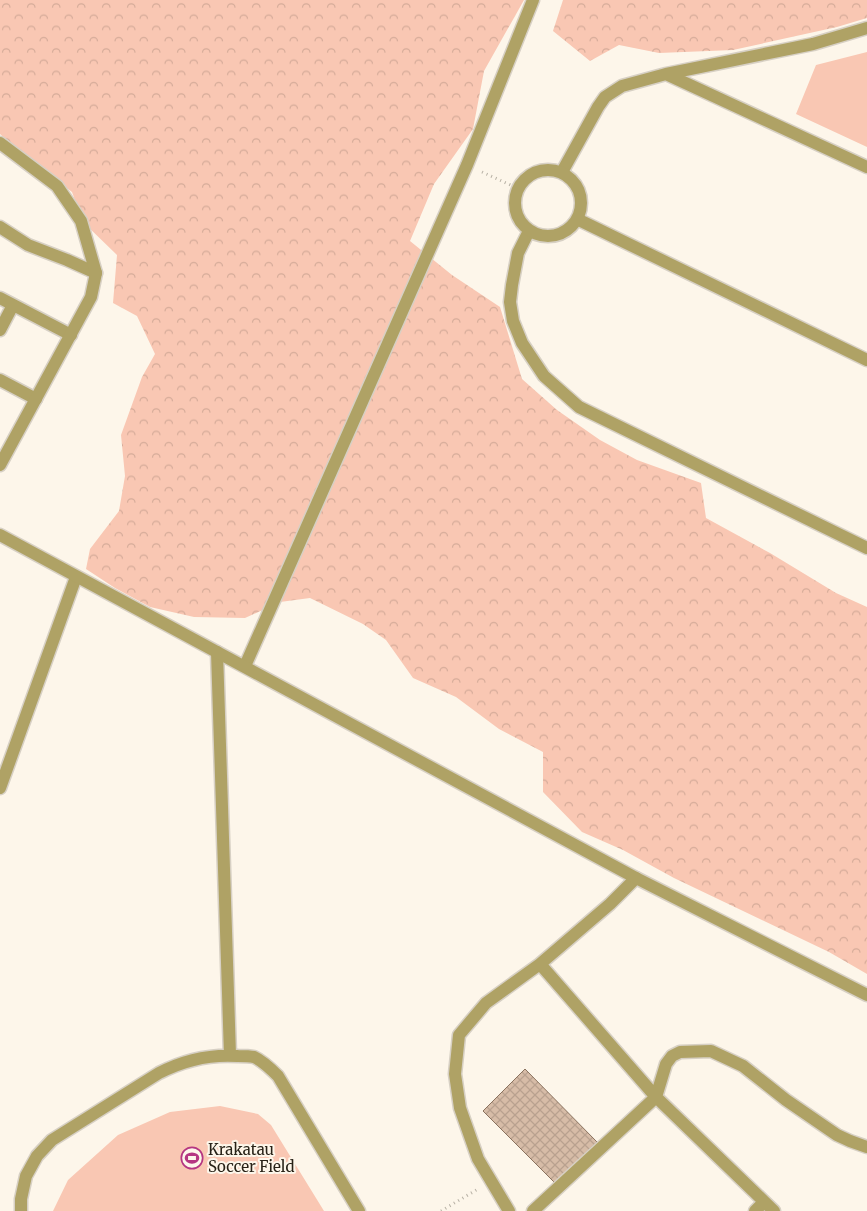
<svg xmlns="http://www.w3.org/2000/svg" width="867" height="1211" font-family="Merriweather,serif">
  <defs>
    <pattern id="forest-crowns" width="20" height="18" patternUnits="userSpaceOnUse" patternTransform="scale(1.25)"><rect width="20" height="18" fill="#f9c7b3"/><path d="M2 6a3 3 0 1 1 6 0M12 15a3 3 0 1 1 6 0" fill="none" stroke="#d5ab99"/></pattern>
    <pattern id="building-cross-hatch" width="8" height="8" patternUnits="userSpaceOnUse" patternTransform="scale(1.25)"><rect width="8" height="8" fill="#d7bca7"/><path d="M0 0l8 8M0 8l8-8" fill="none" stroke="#b9a18f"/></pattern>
  </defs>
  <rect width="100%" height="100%" fill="#fdf6ea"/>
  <path fill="url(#forest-crowns)" d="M0,0H524L484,71L473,129L434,184L410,241L452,275L500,307L522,379L557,410L600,440L637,460L701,483L706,518L770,553L836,593L867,607V974L829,952L674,878L623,850L582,832L543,792V752L499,729L456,697L413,678L386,640L363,624L310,598L280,602L245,618L194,617L150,607L115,588L86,569L90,549L119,511L125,476L121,435L142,377L155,354L137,316L113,303L117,255L83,222L72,192L20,152L0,134Z
    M563,0H867V18L837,27L733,50L659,53L619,45L590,61L553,31Z"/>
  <path fill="#f9c7b3" d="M867,52V147L796,114L816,65Z
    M220,1106L258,1114L271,1125L324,1211H53L68,1180L118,1135L170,1112Z"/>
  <path fill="url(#building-cross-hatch)" stroke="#8a725e" d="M525,1069L597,1142L555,1183L483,1111Z"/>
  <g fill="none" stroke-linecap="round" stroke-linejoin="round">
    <g stroke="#d7d0c4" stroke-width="15">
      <path id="service" d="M666,74L867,167
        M562,172L598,107L605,97L622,86L666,74L813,44L867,28
        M0,227L28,245L67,260L96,273
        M529,231L518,253L512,285L510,302L513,321L522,343L544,376L579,407L867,548
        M0,298L71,335
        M0,330L13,305
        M0,380L36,399
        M217,652L230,1055
        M540,964L656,1097L774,1211
        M21,1211V1199L26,1176L37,1156L52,1140L159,1073C184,1060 210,1054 238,1056C243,1056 249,1056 254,1057C263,1061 271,1069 278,1076L359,1211
        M509,1211L478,1159L460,1108L455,1074L459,1035L486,1003L540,964L610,904L636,878
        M533,1211L656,1097L666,1064L672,1056L680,1052L711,1051L743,1066L786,1100L837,1135L850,1141L867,1147
        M755,1211L764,1202"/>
    </g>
    <g stroke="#d7d0c4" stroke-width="15">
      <path id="minor" d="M0,143L57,186L81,221L96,273L91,297L0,465
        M515 203a33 33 0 1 1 66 0a33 33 0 1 1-66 0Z
        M577,219L867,360
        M245,666L467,165L533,0
        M0,788L76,577"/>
    </g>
    <g stroke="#d7d0c4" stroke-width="15">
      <path id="tertiary" d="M0,535L636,878L867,995"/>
    </g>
    <path stroke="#b7b1a5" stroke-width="3" stroke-dasharray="1 4" stroke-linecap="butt" d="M482,172L517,188
      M441,1211L478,1189"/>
    <use href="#service" stroke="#afa265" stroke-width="12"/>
    <use href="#minor" stroke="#afa265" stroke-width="12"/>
    <use href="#tertiary" stroke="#afa265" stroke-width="12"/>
  </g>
  <defs>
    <g id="stadium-ring" transform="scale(1.125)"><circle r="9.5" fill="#fdf6ea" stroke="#b53682" stroke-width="1.5"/><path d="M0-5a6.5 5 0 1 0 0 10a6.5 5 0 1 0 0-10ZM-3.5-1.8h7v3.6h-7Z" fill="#b53682"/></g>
  </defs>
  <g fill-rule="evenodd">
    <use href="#stadium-ring" x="192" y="1158"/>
  </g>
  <g text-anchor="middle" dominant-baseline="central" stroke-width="4" stroke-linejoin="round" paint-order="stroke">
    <g font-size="15" fill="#282217" stroke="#fdf6ea" text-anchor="start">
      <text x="208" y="1149">Krakatau<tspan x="208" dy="17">Soccer Field</tspan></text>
    </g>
  </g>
</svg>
